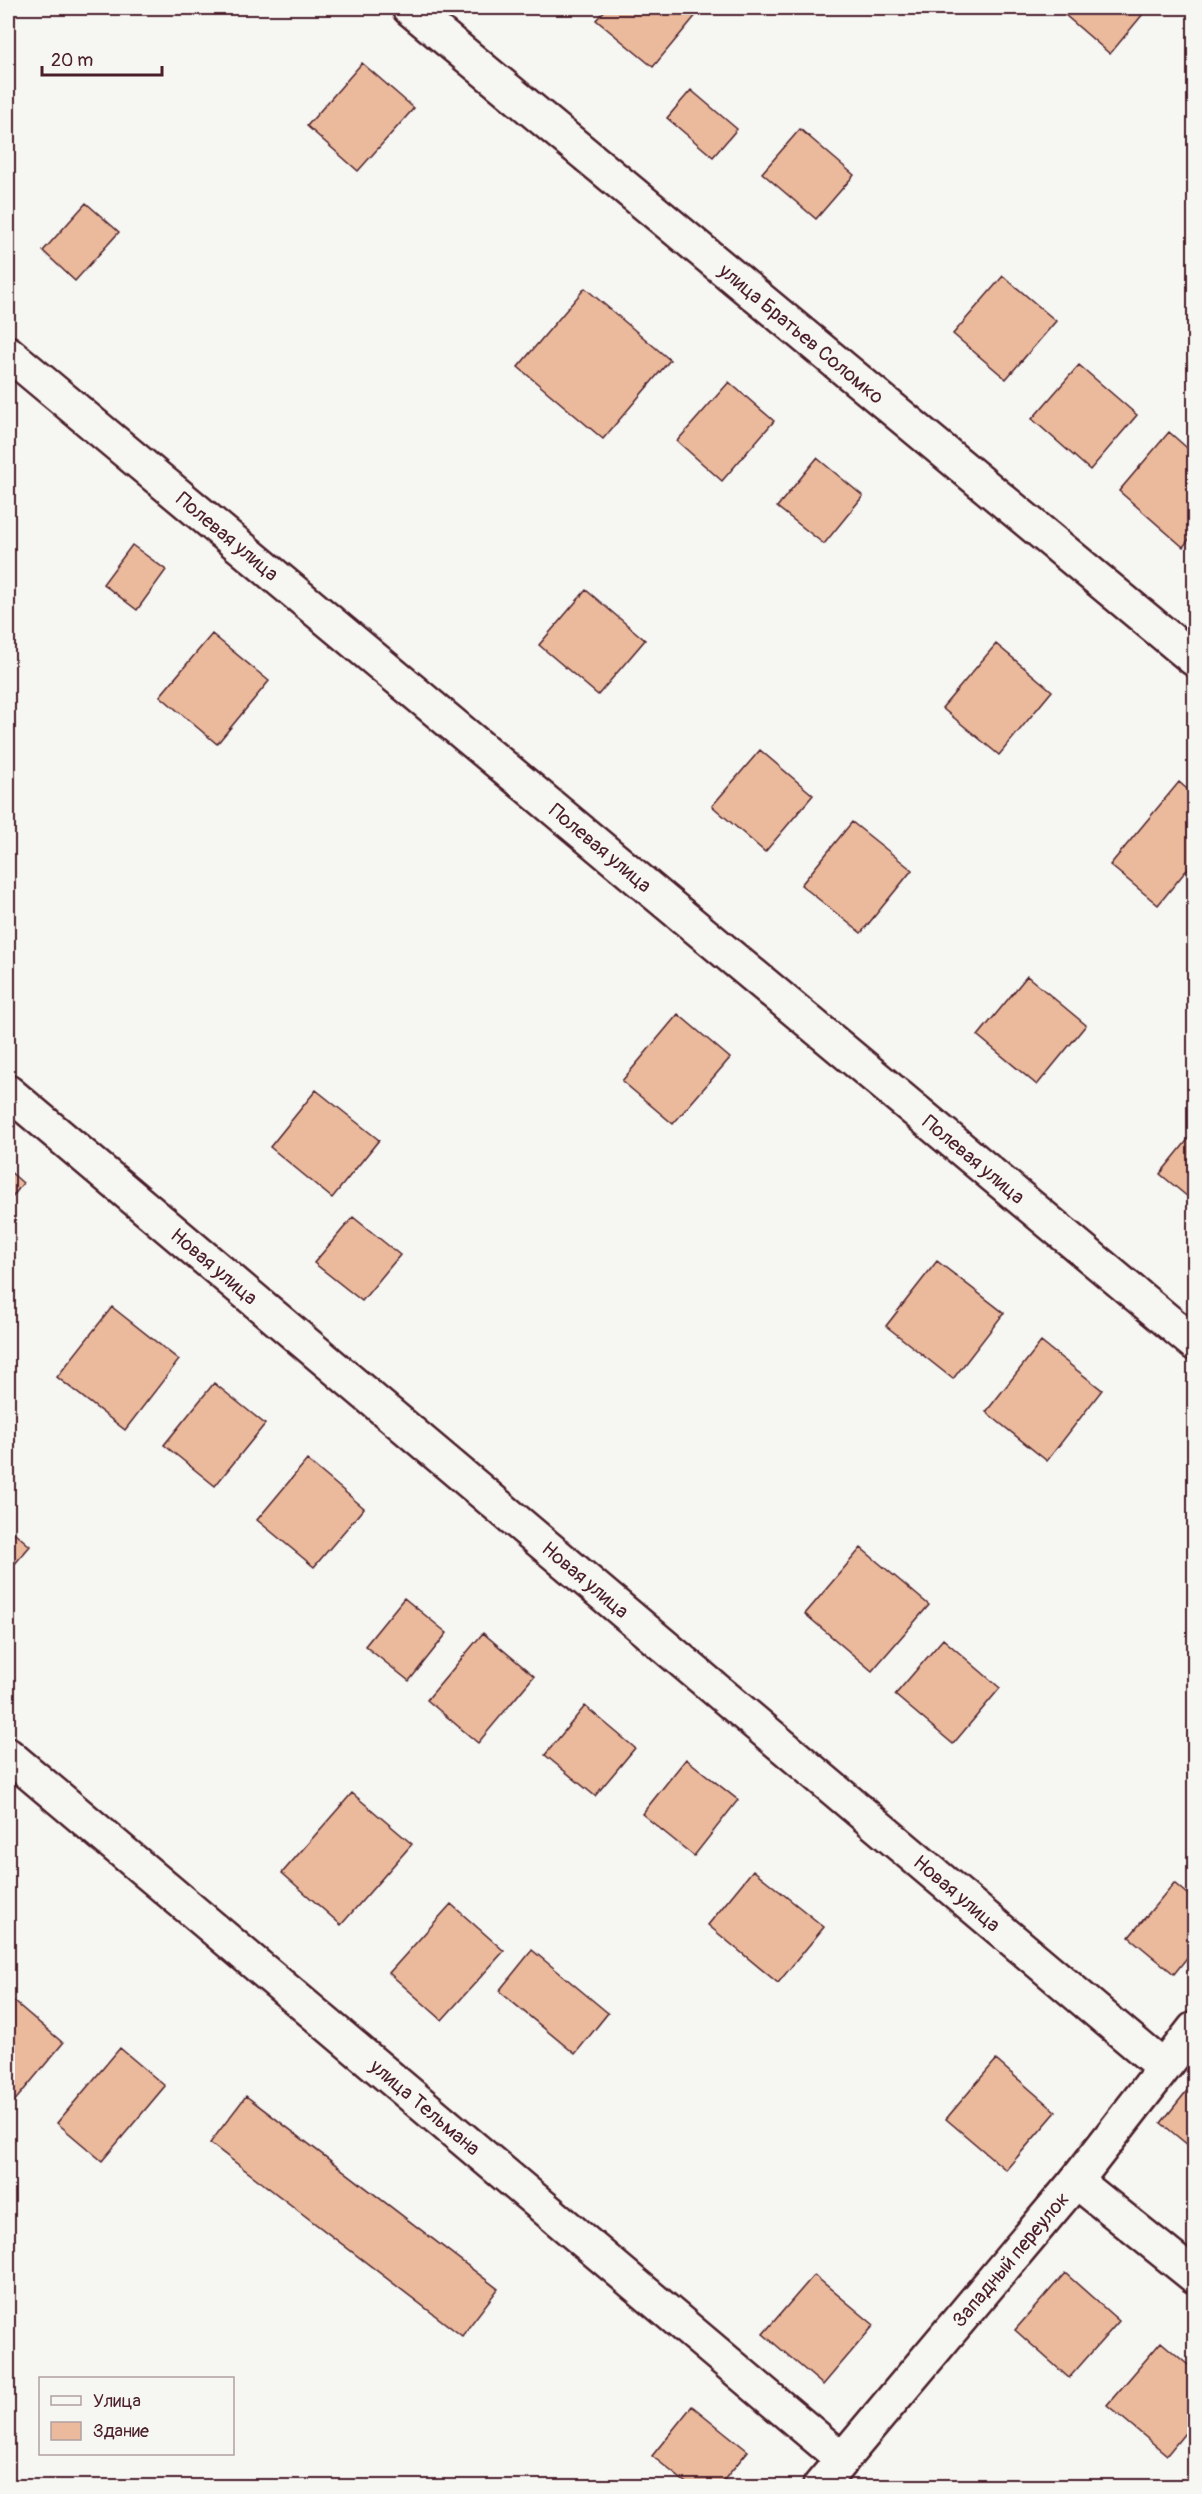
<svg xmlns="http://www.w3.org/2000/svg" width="1202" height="2494" font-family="Pangolin,sans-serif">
  <rect width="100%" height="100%" fill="#f6f6f2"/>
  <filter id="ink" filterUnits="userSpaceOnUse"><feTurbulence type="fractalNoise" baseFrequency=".0167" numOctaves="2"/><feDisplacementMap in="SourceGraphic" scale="12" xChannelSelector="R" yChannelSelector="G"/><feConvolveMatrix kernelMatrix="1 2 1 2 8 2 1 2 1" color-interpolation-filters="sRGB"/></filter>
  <g filter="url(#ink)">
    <path fill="#ebba9c" stroke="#4a1f2b" stroke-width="1.5" d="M607,8H702L653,67L596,20Z
      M1057,8H1148L1110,54Z
      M362,63L414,108L358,171L307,126Z
      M691,90L737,129L713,157L667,118Z
      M800,129L854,175L816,219L762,173Z
      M86,203L119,232L75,281L43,251Z
      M1003,276L1056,321L1006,379L953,334Z
      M585,288L670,360L603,439L518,367Z
      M1079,365L1137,415L1090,470L1032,419Z
      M729,382L774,421L722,481L677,441Z
      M1169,432L1194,454V533L1183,547L1119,491Z
      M817,458L863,496L824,544L777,507Z
      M132,545L166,570L137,610L103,584Z
      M586,590L645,640L598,695L539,645Z
      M212,634L269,681L217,744L160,696Z
      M996,644L1052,691L999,755L942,708Z
      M760,750L813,795L765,852L712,806Z
      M1179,782L1194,795V861L1158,905L1110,865Z
      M852,822L912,870L861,933L801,885Z
      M1027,976L1086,1025L1037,1085L978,1036Z
      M678,1014L730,1058L673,1124L622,1081Z
      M316,1090L379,1140L332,1198L270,1147Z
      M1194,1132V1202L1160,1174Z
      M8,1170L23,1183L8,1203Z
      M353,1217L400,1255L362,1301L314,1263Z
      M937,1261L1004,1313L953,1379L886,1326Z
      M112,1307L179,1360L125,1430L57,1377Z
      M1041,1342L1102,1390L1047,1461L986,1412Z
      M214,1383L265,1424L215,1486L164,1445Z
      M307,1460L364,1508L314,1567L257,1520Z
      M8,1527L30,1546L8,1572Z
      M861,1548L929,1605L872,1671L805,1614Z
      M404,1598L447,1633L409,1681L365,1646Z
      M483,1633L534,1676L478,1743L427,1700Z
      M943,1639L1000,1688L953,1744L895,1695Z
      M585,1706L635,1748L595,1796L545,1755Z
      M686,1759L738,1800L694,1856L642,1814Z
      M352,1793L412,1844L341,1925L282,1873Z
      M753,1870L824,1927L778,1983L708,1925Z
      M1174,1883L1194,1900V1949L1174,1974L1129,1937Z
      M451,1904L504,1951L442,2020L389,1973Z
      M532,1950L608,2013L575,2054L499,1991Z
      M8,1996L63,2043L8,2109Z
      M120,2048L165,2086L102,2161L57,2123Z
      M996,2060L1056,2112L1006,2170L946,2119Z
      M1194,2082V2150L1161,2123Z
      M246,2096L498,2289L462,2336L210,2143Z
      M1065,2273L1119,2321L1069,2378L1015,2330Z
      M814,2275L874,2325L823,2385L763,2334Z
      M1161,2342L1194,2370V2422L1167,2455L1107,2405Z
      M692,2406L748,2451L719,2486H690L652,2456Z"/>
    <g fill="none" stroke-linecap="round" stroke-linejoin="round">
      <g stroke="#4a1f2b" stroke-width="38">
        <g id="street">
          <path id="s1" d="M409,8L1194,659"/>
          <path id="s2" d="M8,353L1194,1343"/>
          <path id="s3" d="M8,1092L1163,2067"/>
          <path id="s4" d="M8,1755L842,2459"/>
          <path d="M1076,2181L1194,2276"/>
          <path id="s5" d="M820,2486L1076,2181L1194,2029"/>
        </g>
      </g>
      <use href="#street" stroke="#f6f6f2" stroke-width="33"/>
    </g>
  </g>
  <g text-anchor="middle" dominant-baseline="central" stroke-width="4.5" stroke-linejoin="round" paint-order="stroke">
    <g font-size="20" fill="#4a1f2b" stroke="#f6f6f2">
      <text stroke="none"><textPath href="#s1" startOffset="510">улица Братьев Соломко</textPath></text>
      <text stroke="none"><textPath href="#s2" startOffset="286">Полевая улица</textPath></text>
      <text stroke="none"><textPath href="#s2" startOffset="772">Полевая улица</textPath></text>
      <text stroke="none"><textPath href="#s2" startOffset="1258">Полевая улица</textPath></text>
      <text stroke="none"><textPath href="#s3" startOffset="270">Новая улица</textPath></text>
      <text stroke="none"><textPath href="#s3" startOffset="756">Новая улица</textPath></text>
      <text stroke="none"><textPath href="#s3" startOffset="1242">Новая улица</textPath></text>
      <text stroke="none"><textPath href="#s4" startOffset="546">улица Тельмана</textPath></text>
      <text stroke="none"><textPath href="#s5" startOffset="296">Западный переулок</textPath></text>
    </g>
  </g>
  <rect width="1202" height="2494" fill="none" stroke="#f6f6f2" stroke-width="30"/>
  <rect x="15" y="15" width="1172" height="2464" fill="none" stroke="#4a1f2b" stroke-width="2" filter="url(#ink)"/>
  <rect x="39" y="2377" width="195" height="78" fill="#f6f6f2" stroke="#b1a0a2" stroke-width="1.5"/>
  <rect x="51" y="2396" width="30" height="9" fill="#f6f6f2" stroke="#b1a0a2" stroke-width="1.5"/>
  <text x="93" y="2407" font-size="18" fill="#4a1f2b">Улица</text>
  <rect x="51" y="2422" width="30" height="18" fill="#ebba9c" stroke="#b1a0a2" stroke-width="1.5"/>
  <text x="93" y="2437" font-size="18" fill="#4a1f2b">Здание</text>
  <path d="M42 66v9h120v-9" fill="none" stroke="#4a1f2b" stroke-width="3"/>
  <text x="51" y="66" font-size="18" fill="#4a1f2b" stroke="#f6f6f2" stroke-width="4.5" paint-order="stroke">20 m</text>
</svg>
